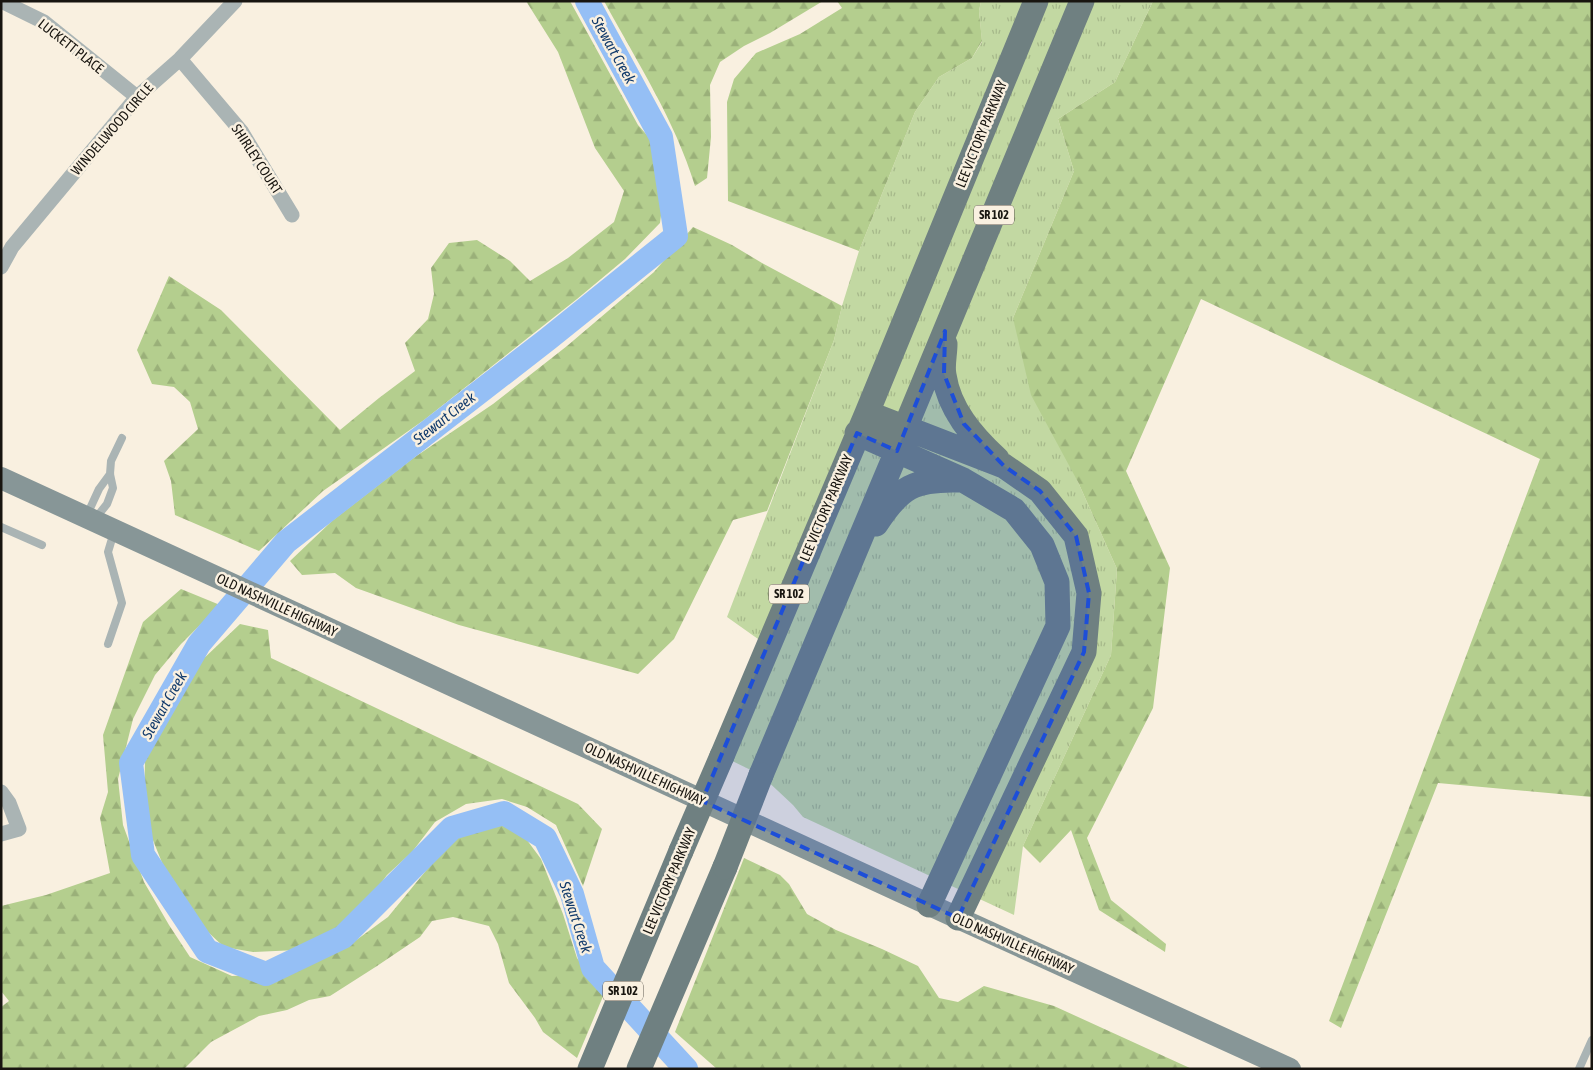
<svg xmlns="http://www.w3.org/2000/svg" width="1593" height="1070" font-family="'Asap Condensed',sans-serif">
  <defs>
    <pattern id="grass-tufts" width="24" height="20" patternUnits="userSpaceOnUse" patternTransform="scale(1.25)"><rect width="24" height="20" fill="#c2d8a2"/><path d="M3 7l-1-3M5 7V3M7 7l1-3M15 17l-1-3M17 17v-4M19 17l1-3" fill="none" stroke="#a6b88a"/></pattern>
    <pattern id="forest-firs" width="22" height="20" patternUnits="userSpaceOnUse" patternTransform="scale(1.25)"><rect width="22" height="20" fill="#b4ce8e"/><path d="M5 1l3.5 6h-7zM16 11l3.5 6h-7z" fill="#9ab079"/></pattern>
  </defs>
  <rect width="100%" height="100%" fill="#f9f0e0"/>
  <path fill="url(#grass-tufts)" d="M981,1H1153L1115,82L1058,119L1074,171L1013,318L1078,482L1117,569L1111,655L1023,846L1014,915L803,817L793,805L761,775L722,756L768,646L727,617L834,340L842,306L859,251L915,112L939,77L972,58L982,42L979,11Z"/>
  <path fill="url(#forest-firs)" d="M526,1H570L638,125L654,143L664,193L660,223L625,259L577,299L424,420L323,491L259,551L175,515L171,481L164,461L198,429L190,402L174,387L152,384L137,350L169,276L221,310L340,430L379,398L415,371L405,343L428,319L434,294L431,268L449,243L477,240L510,261L530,281L568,258L614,222L624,191L595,148L558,52Z
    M604,1H823L770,33L744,46L720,62L710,85L711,137L707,178L695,186C675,120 637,62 604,1Z
    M837,1H981L979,11L982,41L972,58L939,77L915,112L859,251L728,201L727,102L734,79L756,53L800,34L842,8Z
    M1153,1H1592V797L1438,783L1341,1028L1329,1021L1540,459L1201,299L1126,471L1170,568L1153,708L1087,838L1111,900L1166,944L1165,952L1099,910L1071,830L1040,863L1023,846L1111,655L1117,569L1078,482L1031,395L1013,318L1074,171L1058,119L1115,82Z
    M693,227L732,245L762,263L842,306L834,340L767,511L733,520L674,639L638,674L459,625L356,588L335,573L302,575L290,561L332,521L412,459L493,404L567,346L654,272Z
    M181,589L220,605L181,644L155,675L133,719L118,779L123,825L144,882L169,925L190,957L232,976L283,974L344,949L388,917L456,834L496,822L521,832L541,859L563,914L577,958L604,994L577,1058L543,1032L535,1018L509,983L498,944L489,926L453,917L432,921L420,937L377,966L330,996L309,1000L287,1010L259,1016L211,1042L184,1069H1V1007L9,1001L1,991V906L46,895L110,873L100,818L108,792L103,735L143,622Z
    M240,624L268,630L271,658L578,804L602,829L583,886L556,825L527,807L502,799L466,804L435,822L412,852L387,875L361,910L333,935L297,950L253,952L224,947L194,919L165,870L144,818L145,761L199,663Z
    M744,858L780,875L789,884L807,914L836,930L882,949L918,966L939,998L958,1002L984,986L1054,1006L1192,1069H717L675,1032Z"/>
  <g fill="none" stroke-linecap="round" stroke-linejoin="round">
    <path stroke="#95bff5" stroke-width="24" d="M587,1L661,137L676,236L548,339L286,542L199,644L131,763L143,855L207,951L266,974L343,937L452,828L504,813L545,838L572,894L593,968L686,1069"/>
    <path stroke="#aab4b4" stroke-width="8" d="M87,515L99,489L110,474
      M95,519L107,504L113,488L110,474L111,461L122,438
      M1,527L42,545
      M108,644L122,603L108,552L114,532
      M1579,1069L1592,1040"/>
    <path stroke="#aab4b4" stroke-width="15" d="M1,1L44,22L137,97
      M180,59L241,131L292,215
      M1,267L12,247L137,97L180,59L235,1
      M1,792L9,803L19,829L1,834"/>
    <path stroke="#879697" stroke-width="22" d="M1,478L958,918L1290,1069"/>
    <path stroke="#6f8081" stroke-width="25" d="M945,344C945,354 942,366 944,375C949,409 972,436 997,459
      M867,413L1004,466L1040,491L1076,536L1089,593L1084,652L958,918
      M857,433L963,480L1014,510L1042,545L1057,582L1058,626L929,905
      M876,524C900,487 914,479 958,480
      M722,756L867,413L1036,1
      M761,775L897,451L905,428L1082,1
      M590,1069L681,851
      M639,1069L725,867"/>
    <path stroke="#6f8081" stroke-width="25" d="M681,851L722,756
      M725,867L761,775"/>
  </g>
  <path fill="#1d4ed8" fill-opacity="0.2" stroke="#1d4ed8" stroke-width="4" stroke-dasharray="10 6" stroke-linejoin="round" d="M945,331L944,374L964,424L1004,466L1040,491L1076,536L1089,593L1084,652L958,918L702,801L857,433L897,451Z"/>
  <g text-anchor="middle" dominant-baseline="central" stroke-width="5" stroke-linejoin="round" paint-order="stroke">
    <g fill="#f9f0e0" stroke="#5c574e" stroke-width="1">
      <rect x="974" y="205.5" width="40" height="19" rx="4"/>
      <rect x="769" y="584.5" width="40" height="19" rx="4"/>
      <rect x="603" y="981.5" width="40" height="19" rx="4"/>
    </g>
    <g font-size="12" font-weight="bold" fill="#181510">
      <text x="994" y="215">SR 102</text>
      <text x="789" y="594">SR 102</text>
      <text x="623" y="991">SR 102</text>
    </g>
    <g font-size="14" fill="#181510" stroke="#f9f0e0">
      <text transform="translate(71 46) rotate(38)">LUCKETT PLACE</text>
      <text transform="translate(112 129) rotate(-49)">WINDELLWOOD CIRCLE</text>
      <text transform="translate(981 134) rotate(-68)">LEE VICTORY PARKWAY</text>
      <text transform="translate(257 159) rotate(57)">SHIRLEY COURT</text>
      <text transform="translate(826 508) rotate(-67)">LEE VICTORY PARKWAY</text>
      <text transform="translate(277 605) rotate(25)">OLD NASHVILLE HIGHWAY</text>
      <text transform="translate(645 774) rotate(25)">OLD NASHVILLE HIGHWAY</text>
      <text transform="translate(669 881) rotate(-67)">LEE VICTORY PARKWAY</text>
      <text transform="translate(1013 943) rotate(24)">OLD NASHVILLE HIGHWAY</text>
    </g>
    <g font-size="15" font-style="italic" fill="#113a6b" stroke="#f9f0e0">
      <text transform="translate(614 50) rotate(61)">Stewart Creek</text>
      <text transform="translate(444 418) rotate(-38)">Stewart Creek</text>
      <text transform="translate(164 705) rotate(-60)">Stewart Creek</text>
      <text transform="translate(576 917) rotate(72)">Stewart Creek</text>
    </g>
  </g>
  <rect width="1593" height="1070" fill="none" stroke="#181510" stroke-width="5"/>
</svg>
